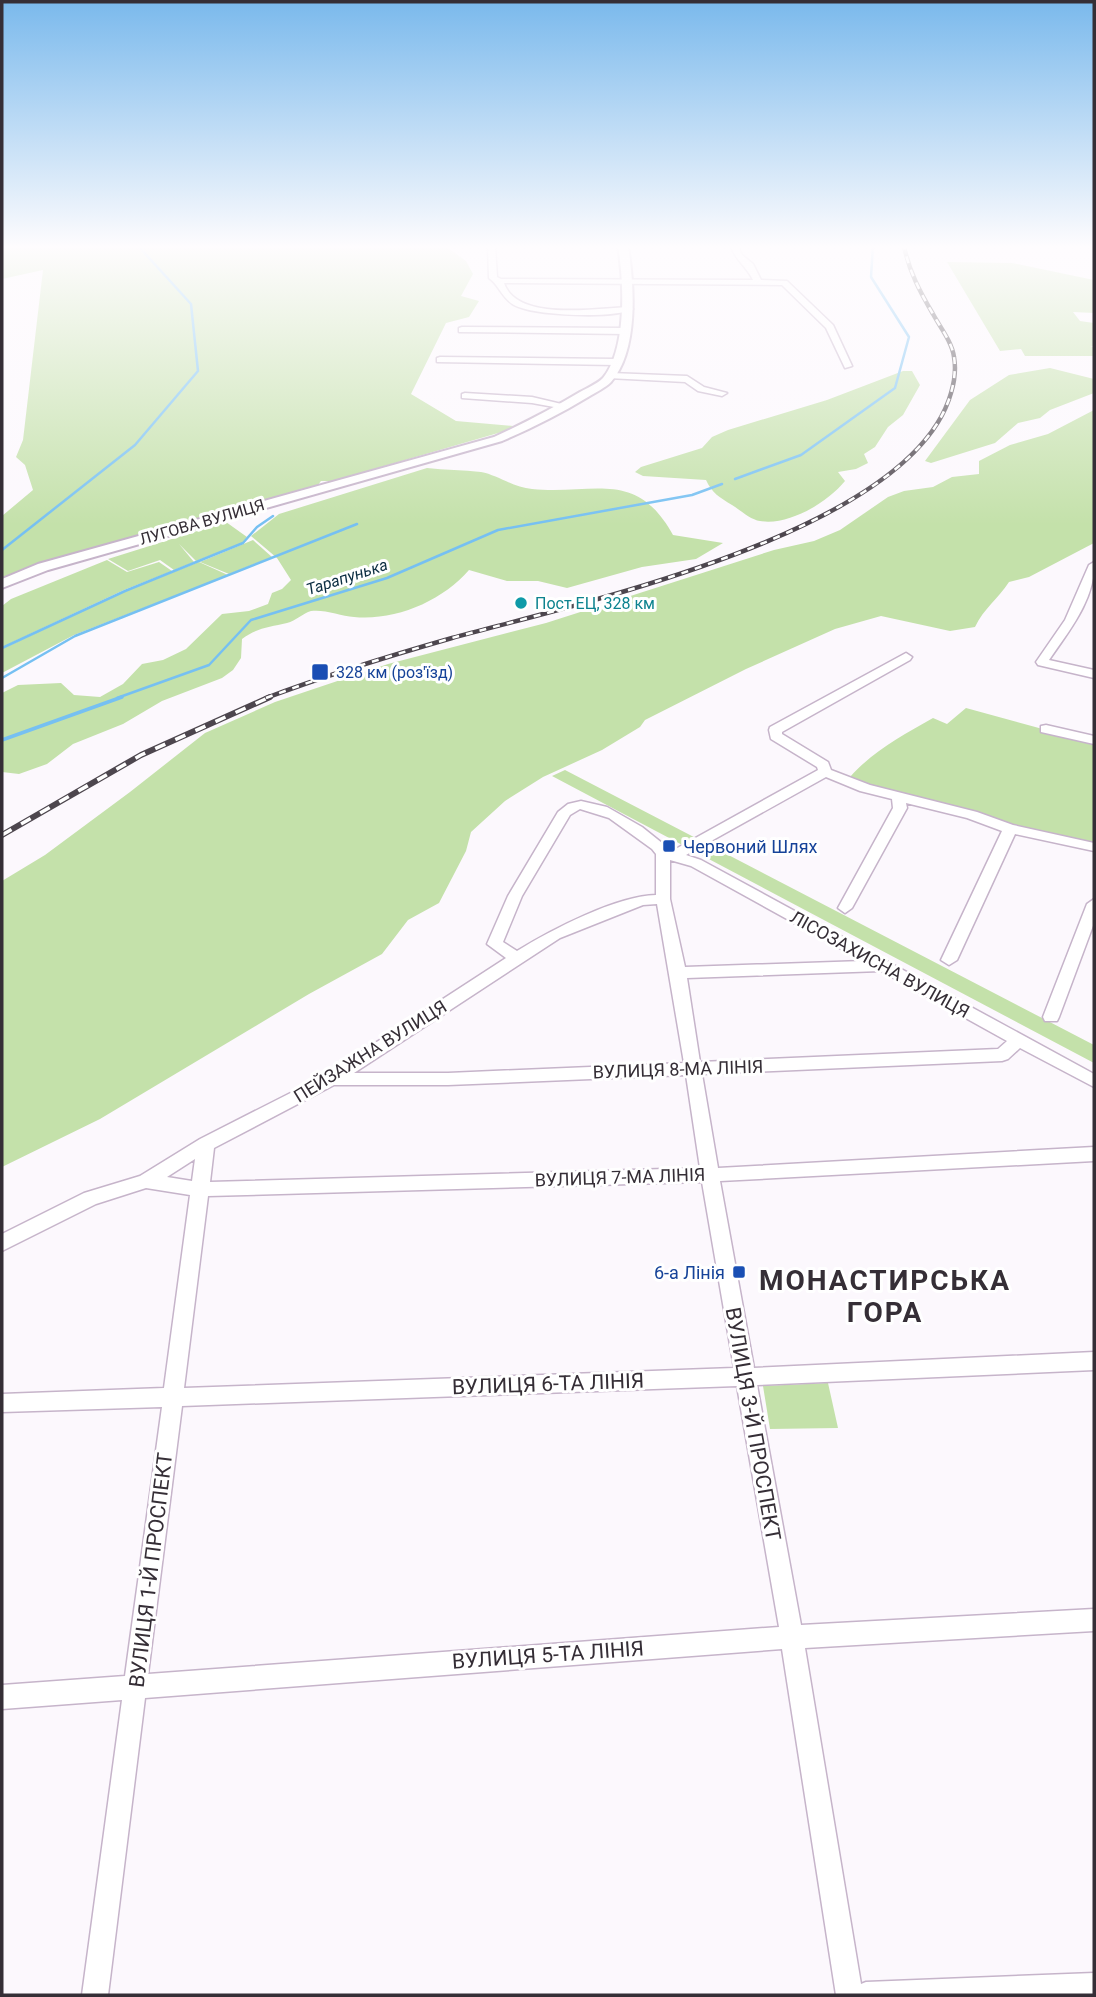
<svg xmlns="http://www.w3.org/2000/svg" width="1096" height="1997" font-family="Roboto,sans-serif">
  <rect width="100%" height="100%" fill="#fcf8fd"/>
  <path fill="#c4e1aa" d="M2,246H445L466,261L473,274L461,296L479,301L469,317L446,323L411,394L456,421L513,426L505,431L333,481H321L318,485L41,565L2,582V516L33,490L25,465L16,457L23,440L43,270L2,279Z
    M947,262L1012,263L1094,280V313L1073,312L1080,321L1094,323V346H1090L1094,347V356H1025L1021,349L1000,351Z
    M1050,368L1094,379V393L1050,410L1040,418L1018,423L995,443L931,463L925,461L970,400L1009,375Z
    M903,371H912L920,385L903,415L888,427L875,447L864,454L868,463L856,469L838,472L845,481C828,502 789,526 760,521C751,520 740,510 732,505C719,497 712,493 706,480L643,476L635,472L641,467L702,448L712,437L728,430L827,400Z
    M1094,410V543L1029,577L1009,582C998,599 984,608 975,627L950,631L881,616L835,629L746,669L645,720L640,727L602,750L543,777L505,801L471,832L466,851L439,903L408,920L382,954L309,994L100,1119L2,1167V881L45,855L130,792L205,733L275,702L388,664L546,623L774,550L814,541L840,530L888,497L904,491L933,487L952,477L979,474V461L1010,445L1048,434Z
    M427,468C445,470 463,470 481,472C498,475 514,488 532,489C594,495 636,468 673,535L723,543L696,559L642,567L567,588L538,581H507L469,570C442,601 396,621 354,617C341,616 324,609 311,611C303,613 296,621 287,623C270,627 256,628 242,639L241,658L233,670L222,678L162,701L123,724L73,744L47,764L19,774L2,772V693L18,685L61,683L74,695L100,697L123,684L142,664L163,660L186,649L222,614L249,611L268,604L272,593L282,589L291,580L277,558L251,536L279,514Z
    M226,522L247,537L242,543L196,561L179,544L194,562L174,570L160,560L128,571L108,559Z
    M253,540L272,557L229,574L200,562Z
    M107,560L127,572L159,562L172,571L124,590L2,647V606L11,599Z
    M199,562L228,575L74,635L2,673V649L126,591Z
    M966,708L1094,743V844C1012,826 928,808 850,777C872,752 903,735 933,718L947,724Z
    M565,770L1094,1045V1063L552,776Z
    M828,1383L838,1428L770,1429L763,1386Z"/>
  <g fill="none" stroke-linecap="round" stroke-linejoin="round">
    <path stroke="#76c0f2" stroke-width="2.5" d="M735,479L801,455L895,388L909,337L871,277L873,246
      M2,550L135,445L198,371L191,304L140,248L135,246
      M2,648L125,591L243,543L257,527L273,516
      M2,678L75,636L357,524
      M117,698L209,665L251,620L387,578L498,530L692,495L722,484"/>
    <path stroke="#76c0f2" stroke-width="3.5" d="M2,740L122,697"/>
    <g stroke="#c6b4ca" stroke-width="3">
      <path id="minor" d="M488,246H495L497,277L501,279L753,280C747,267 735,260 731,246H738L742,255L753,264L761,280L787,281L833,325L852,366L845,368L826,328L782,285L504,283C517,322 598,308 629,307L633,309C615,319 534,316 514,305C502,298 499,285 489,278Z
        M462,327L626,328L630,331L626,334L459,332V328Z
        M440,357L616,359L620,362L616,365L437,362V358Z
        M611,373L687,376L704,387L727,393L722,396L698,391L685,382L608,378L607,376Z
        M465,393L532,397L570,406L565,409L532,403L462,398V394Z
        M1094,562C1096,598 1069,631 1049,660L1094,670V678L1038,665L1036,662L1065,620L1089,565Z
        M906,653L912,657L910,660L782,732V734L828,762L831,770L870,785L977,812L1013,825L1094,843V851L1015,834L957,960L949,965L941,960L1002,831L967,818L906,803L907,808L852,908L845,913L838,908L893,808L892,799L860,791L826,777L686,855L701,860L1094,1074V1087L1020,1048L1008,1059L1002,1061L702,1074L718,1168L1094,1147V1161L720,1181L754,1368L1094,1352V1370L757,1385L801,1625L1094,1609V1631L805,1648L861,1984L866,1982L1094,1973V1995H836L782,1649L145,1698L108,1995H82L122,1700L2,1709V1685L125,1676L162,1407L2,1412V1394L164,1388L190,1195L146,1188L96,1204L2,1251V1234L84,1193L140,1176L200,1139L326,1075L506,958L487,944L508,896L558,812L568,804L581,801L607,807L642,827L672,851L818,770L817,767L771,739L769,730L770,727ZM580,809L609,818L652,849L656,854V895C616,896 551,930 517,951L503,942L522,896L570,815ZM670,860L691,866L863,961L685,967L670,899ZM657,904L684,1063L448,1073H354L560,938L643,905ZM881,971L1007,1041L998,1049L700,1062L687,978ZM686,1075L700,1168L210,1182L214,1148L334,1085H448ZM195,1159L192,1181L167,1177ZM702,1182L734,1368L184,1388L208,1196ZM737,1386L779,1627L148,1674L182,1406Z
        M1046,725L1094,736V744L1041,732V726Z
        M1094,899V923L1059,1017L1057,1021H1045L1043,1017L1087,904Z"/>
    </g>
    <g stroke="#c6b4ca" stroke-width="4">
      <path id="tertiary" d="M618,246H628C634,284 639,350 611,382C605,388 596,392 588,397C560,414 532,428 502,441L48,570L2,588V579L38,564L494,437C524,423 552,409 580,392C587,388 597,384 603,378C627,349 624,281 618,246Z"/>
    </g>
    <use href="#minor" fill="#fff" fill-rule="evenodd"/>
    <use href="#tertiary" fill="#fff" fill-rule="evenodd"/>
    <g stroke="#4d464e" stroke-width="4.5">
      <path id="rail-far1" d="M266,698C327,675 389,656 452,638C576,604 912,532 951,393C954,383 956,368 954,357C952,342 940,327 933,314C920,292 909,271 904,246"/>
    </g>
    <g stroke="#4d464e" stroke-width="6">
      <path id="rail" d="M2,835L141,755L270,697"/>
    </g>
    <use href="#rail-far1" stroke="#fff" stroke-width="2.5" stroke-dasharray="7" stroke-linecap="butt"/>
    <use href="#rail" stroke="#fff" stroke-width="3.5" stroke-dasharray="11" stroke-linecap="butt"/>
  </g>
  <linearGradient id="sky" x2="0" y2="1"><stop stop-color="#7ab9ec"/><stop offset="0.47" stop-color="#fefcfe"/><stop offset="1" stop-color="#fefcfe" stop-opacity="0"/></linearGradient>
  <rect width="1096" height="525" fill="url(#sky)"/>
  <circle fill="#0f9aa8" stroke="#fff" stroke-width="2.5" cx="521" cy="603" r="7"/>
  <g fill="#1a4fb4" stroke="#fff" stroke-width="2.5">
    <rect x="311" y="663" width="18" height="18" rx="3.5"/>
    <rect x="662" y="839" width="14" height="14" rx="3.5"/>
    <rect x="732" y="1265" width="14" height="14" rx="3.5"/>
  </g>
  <g text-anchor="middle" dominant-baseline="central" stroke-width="6" stroke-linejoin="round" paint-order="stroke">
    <g font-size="16" fill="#352e36" stroke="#fff">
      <text transform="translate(202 522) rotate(-16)">ЛУГОВА ВУЛИЦЯ</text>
    </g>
    <g font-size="16" font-style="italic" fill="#0b2d41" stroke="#fff">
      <text transform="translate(347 577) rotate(-18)">Тарапунька</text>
    </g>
    <g font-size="16" fill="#0d838f" stroke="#fff" text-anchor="start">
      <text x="535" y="603">Пост ЕЦ, 328 км</text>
    </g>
    <g font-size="16" fill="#164399" stroke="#fff" text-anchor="start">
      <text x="336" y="672">328 км (роз'їзд)</text>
    </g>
    <g font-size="18" fill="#164399" stroke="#fff" text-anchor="start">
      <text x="683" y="846">Червоний Шлях</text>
      <text x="725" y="1272" text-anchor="end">6-а Лінія</text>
    </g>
    <g font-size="18" fill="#352e36" stroke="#fff">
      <text transform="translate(880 964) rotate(29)">ЛІСОЗАХИСНА ВУЛИЦЯ</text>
      <text transform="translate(370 1051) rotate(-32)">ПЕЙЗАЖНА ВУЛИЦЯ</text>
      <text transform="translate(678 1069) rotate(-2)">ВУЛИЦЯ 8-МА ЛІНІЯ</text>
      <text transform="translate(620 1177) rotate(-2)">ВУЛИЦЯ 7-МА ЛІНІЯ</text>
    </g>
    <g font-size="21" fill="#352e36" stroke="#fff">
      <text transform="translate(548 1384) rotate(-2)">ВУЛИЦЯ 6-ТА ЛІНІЯ</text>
      <text transform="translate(753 1424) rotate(80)">ВУЛИЦЯ 3-Й ПРОСПЕКТ</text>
      <text transform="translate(151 1570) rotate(-83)">ВУЛИЦЯ 1-Й ПРОСПЕКТ</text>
      <text transform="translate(548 1655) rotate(-4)">ВУЛИЦЯ 5-ТА ЛІНІЯ</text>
    </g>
    <g font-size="28" font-weight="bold" letter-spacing="2" fill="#352e36" stroke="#fff">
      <text x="885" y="1280">МОНАСТИРСЬКА<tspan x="885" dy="32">ГОРА</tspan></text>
    </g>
  </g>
  <rect width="1096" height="1997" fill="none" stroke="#352e36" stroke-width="7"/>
</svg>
